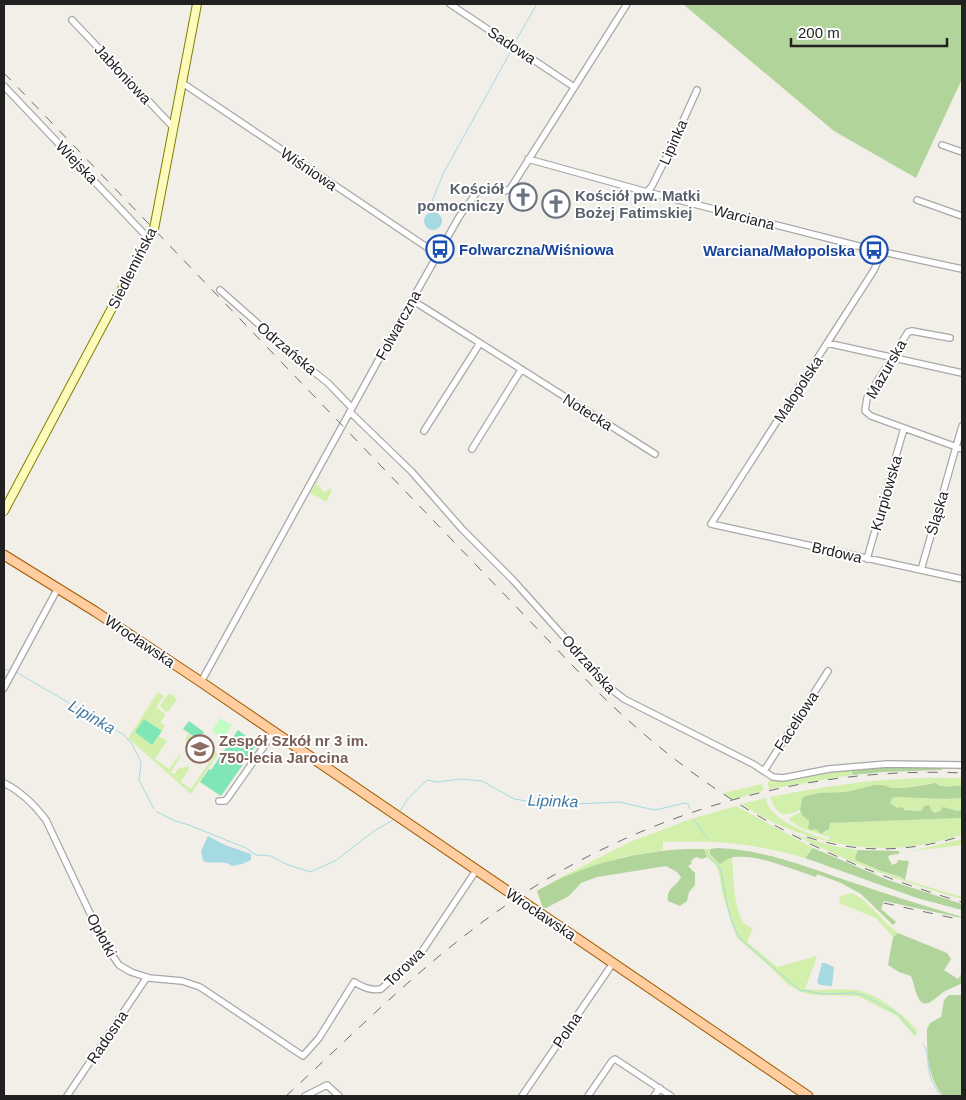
<svg xmlns="http://www.w3.org/2000/svg" width="966" height="1100" font-family="Helvetica,sans-serif">
  <rect width="100%" height="100%" fill="#f2eee8"/>
  <path fill="#d2efab" d="M320,476L322,479L320,477L316,485H319L321,489L325,493L330,488L332,490L326,502L310,493Z
    M158,692L164,696L156,707L165,714L161,723L165,726L162,731L144,719L152,745L159,736L167,741L155,759L169,769L180,754L181,755L171,772L175,774L178,769L189,766V769L181,782L191,789L215,754L211,752L207,760H203L201,756L203,748L191,740L190,742L185,739L188,734L218,754L191,794L128,738Z
    M168,694H171L177,699L169,711L166,712L160,706Z
    M854,768L852,775L769,789L768,782L770,780Z
    M935,778H962V786H944L929,783L905,788H892L883,785H874L846,792L819,793L805,796L802,799L800,810C782,818 777,815 770,797C825,786 879,778 935,778Z
    M762,784L764,790L735,799H731L723,793Z
    M895,797L946,799L962,798V809L958,811L947,808L935,813L932,811L928,805L924,806L921,811L897,808L890,803L892,798Z
    M766,798C767,819 811,835 829,840V837L801,828L789,820L791,817L801,812L809,821L807,825L825,833L829,829L830,823L962,818V835C944,840 925,845 906,847C849,852 789,836 741,804Z
    M736,806L813,848L805,858C753,843 717,840 663,842V850L622,857L550,883L630,842L691,819Z
    M793,834L833,846L858,850L855,856C865,866 877,870 889,874C895,876 900,876 905,880L962,897V899C904,883 847,862 793,834Z
    M962,839V845L912,851Z
    M704,849H710V854L732,857C734,874 732,925 753,928L747,942L777,967L817,956L805,989C822,991 840,988 856,990C876,993 904,1015 917,1030L915,1037L897,1016L858,996L813,995L801,992L787,984L766,963L737,938L723,896L718,869C714,861 705,859 704,849Z
    M851,893C868,899 882,922 898,933L893,937L876,918L839,903L841,896Z"/>
  <path fill="#b0d49a" d="M683,4H962V79L916,178L834,131Z
    M943,765L942,770L883,772L852,775L853,769L893,766Z
    M935,783C943,789 953,785 962,786V798L946,799L895,797L892,798L890,803L897,808L902,807L905,810C911,810 915,811 921,811L924,806L929,805L932,811L935,813L940,811L943,807L958,811L962,809V818L830,823L829,829L821,834L816,829L811,830L808,828L809,821L802,815L800,810L802,799L805,796L819,793L846,792L874,785H883L892,788H905Z
    M718,848C764,850 805,866 848,881C886,894 924,906 962,917V918L884,901L881,909L896,922L893,925L861,894L841,883L817,874L816,877C790,869 762,855 734,857C729,858 724,861 720,864L710,854V849Z
    M813,848L888,880L962,904V910L917,898L805,858Z
    M685,849H704L707,857L702,859L696,857L692,860L691,864L688,866L695,873V885L689,892L687,901L680,906L668,901C666,887 677,887 681,877L677,872L666,866L597,877L581,883L569,896L546,908H543L537,891C582,865 633,852 685,849Z
    M858,850L899,851V854L890,855L888,857L892,865L897,863L898,860L909,861L905,880L901,877L881,871L856,860L855,857Z
    M898,933L947,953L951,959L944,970L958,979L962,973V983C955,987 947,989 941,994C935,998 925,1010 919,999C915,992 914,983 911,976L899,972L888,965L893,937Z
    M949,995H962V1096H943C927,1076 927,1054 927,1029L930,1023L941,1017L944,1000Z"/>
  <path fill="#c4fdc4" d="M220,718L232,725L224,739L212,731Z"/>
  <path fill="#81e6b6" d="M144,719L162,731L152,745L135,732Z
    M189,721L204,732L199,740L183,729Z
    M238,730L257,744L221,796L200,782L209,769L211,770Z"/>
  <path fill="#a6dae2" d="M424 221a9 9 0 1 1 18 0a9 9 0 1 1-18 0Z
    M208,836L225,845L251,854V860L242,864L232,866C223,859 212,865 203,861L201,851Z
    M822,963H825L834,967L832,986L820,985L817,982Z"/>
  <g fill="none" stroke-linecap="round" stroke-linejoin="round">
    <path stroke="#a6dae2" stroke-width="1" d="M515,42L537,4
      M431,212L433,199L443,174L512,49
      M4,670H10
      M16,672L124,735L132,744L140,760L141,764L139,780L154,809
      M400,811L407,800L427,780L437,782L461,779L482,781L514,799L552,805L619,802L655,810L685,803L688,804L690,809
      M157,812L175,821L189,825L246,848L256,855L271,856L286,864L310,872L335,861L374,831L393,820
      M694,820L708,839
      M707,851C708,860 718,861 720,869C727,892 726,924 744,942L799,990L825,994L854,993L863,995L898,1014L916,1035
      M923,1044C929,1051 927,1061 929,1071C931,1081 935,1088 941,1096"/>
    <g stroke="#a8a8a8" stroke-width="8">
      <path id="street" d="M450,4L574,87
        M72,20L173,127
        M181,82L437,254
        M4,86L149,239
        M942,145L962,152
        M528,159L647,192L874,250L962,269
        M647,192L652,186L668,154L697,90
        M917,200L962,216
        M882,252L874,270L711,524L962,579
        M220,290L298,359L328,383L352,408
        M412,300L655,454
        M950,338L912,331L908,332L867,398L865,411L871,416L962,449
        M827,343L962,373
        M350,412L412,472L462,529L512,579L593,669L605,684L624,699L753,764L773,777L783,778L829,769L887,764L962,765
        M424,431L480,343
        M472,449L521,370
        M867,559L904,428
        M921,570L962,426
        M201,682L395,330L459,217L477,192L486,190L505,191L510,189L627,4
        M4,688L58,588
        M764,771L828,671
        M4,783C22,792 34,804 46,820L104,943L119,965L131,972L149,978L182,981L200,987L303,1056L319,1038L354,982C363,987 370,991 381,989L421,953L477,869
        M219,801H225L227,799L274,732
        M67,1096L147,977
        M305,1096L327,1085L339,1096
        M522,1096L613,963
        M588,1096L612,1061L615,1059L671,1096
        M654,1096L660,1088"/>
    </g>
    <g stroke="#7e8100" stroke-width="10">
      <path id="secondary" d="M4,511L154,229L197,4"/>
    </g>
    <g stroke="#9f5c00" stroke-width="11">
      <path id="primary" d="M4,555L96,612L201,682L808,1096"/>
    </g>
    <use href="#street" stroke="#fff" stroke-width="5.5"/>
    <use href="#secondary" stroke="#fefbba" stroke-width="8"/>
    <use href="#primary" stroke="#ffcda0" stroke-width="9"/>
    <path stroke="#6f6f6f" stroke-width="1" stroke-dasharray="10 10" stroke-linecap="butt" d="M4,73L597,691C704,796 818,860 962,902
      M807,837C860,854 910,852 962,836
      M884,903L962,920
      M286,1096C347,1040 406,980 472,930C609,824 788,765 962,773"/>
  </g>
  <defs>
    <g id="church-ring" transform="scale(1.4375)"><circle r="9.5" fill="#fff" stroke="#6b7280" stroke-width="1.5"/><path d="M-1.2-6h2.4v3.5h3.3v2.4h-3.3V6h-2.4V-.1h-3.3v-2.4h3.3Z" fill="#6b7280"/></g>
    <g id="bus-ring" transform="scale(1.4375)"><circle r="9.5" fill="#fff" stroke="#1a4fb4" stroke-width="1.5"/><path d="M-5-6H5V4H4V6H2V4H-2V6H-4V4H-5ZM-3.5-4V0h7V-4ZM-3.5 1.2v1.5H-2V1.2ZM2 1.2v1.5H3.5V1.2Z" fill="#1a4fb4"/></g>
    <g id="school-ring" transform="scale(1.4375)"><circle r="9.5" fill="#fff" stroke="#8d6e63" stroke-width="1.5"/><path d="M0-5L7-2L0 1L-7-2ZM-4 1L0 2.5L4 1V4Q0 6-4 4Z" fill="#8d6e63"/></g>
  </defs>
  <g fill-rule="evenodd">
    <use href="#church-ring" x="523" y="197"/>
    <use href="#church-ring" x="556" y="204"/>
    <use href="#bus-ring" x="440" y="249"/>
    <use href="#bus-ring" x="874" y="250"/>
    <use href="#school-ring" x="200" y="749"/>
  </g>
  <g text-anchor="middle" dominant-baseline="central" stroke-width="4" stroke-linejoin="round" paint-order="stroke">
    <g font-size="15" fill="#212121" stroke="#fff">
      <text transform="translate(512 45) rotate(34)">Sadowa</text>
      <text transform="translate(123 74) rotate(47)">Jabłoniowa</text>
      <text transform="translate(673 142) rotate(-66)">Lipinka</text>
      <text transform="translate(77 162) rotate(46)">Wiejska</text>
      <text transform="translate(309 169) rotate(34)">Wiśniowa</text>
      <text transform="translate(744 217) rotate(14)">Warciana</text>
      <text transform="translate(132 268) rotate(-63)">Siedlemińska</text>
      <text transform="translate(398 325) rotate(-61)">Folwarczna</text>
      <text transform="translate(287 348) rotate(40)">Odrzańska</text>
      <text transform="translate(886 369) rotate(-60)">Mazurska</text>
      <text transform="translate(798 389) rotate(-57)">Małopolska</text>
      <text transform="translate(588 412) rotate(32)">Notecka</text>
      <text transform="translate(886 493) rotate(-74)">Kurpiowska</text>
      <text transform="translate(937 513) rotate(-74)">Śląska</text>
      <text transform="translate(837 552) rotate(13)">Brdowa</text>
      <text transform="translate(140 641) rotate(34)">Wrocławska</text>
      <text transform="translate(589 664) rotate(48)">Odrzańska</text>
      <text transform="translate(796 721) rotate(-57)">Faceliowa</text>
      <text transform="translate(541 914) rotate(34)">Wrocławska</text>
      <text transform="translate(102 935) rotate(62)">Opłotki</text>
      <text transform="translate(404 967) rotate(-44)">Torowa</text>
      <text transform="translate(567 1030) rotate(-56)">Polna</text>
      <text transform="translate(107 1037) rotate(-56)">Radosna</text>
    </g>
    <g font-size="15" font-weight="bold" fill="#5b616d" stroke="#fff" text-anchor="end">
      <text x="504" y="188">Kościół<tspan x="504" dy="17">pomocniczy</tspan></text>
      <text x="575" y="195" text-anchor="start">Kościół pw. Matki<tspan x="575" dy="17">Bożej Fatimskiej</tspan></text>
    </g>
    <g font-size="15" font-weight="bold" fill="#164399" stroke="#fff" text-anchor="start">
      <text x="459" y="249">Folwarczna/Wiśniowa</text>
      <text x="855" y="250" text-anchor="end">Warciana/Małopolska</text>
    </g>
    <g font-size="15" font-weight="bold" fill="#785e54" stroke="#fff" text-anchor="start">
      <text x="219" y="740">Zespół Szkół nr 3 im.<tspan x="219" dy="17">750-lecia Jarocina</tspan></text>
    </g>
    <g font-size="16" font-style="italic" fill="#3e78a0" stroke="#fff">
      <text transform="translate(92 717) rotate(30)">Lipinka</text>
      <text transform="translate(553 801) rotate(2)">Lipinka</text>
    </g>
  </g>
  <rect width="966" height="1100" fill="none" stroke="#212121" stroke-width="10"/>
  <path d="M791 38v8h156v-8" fill="none" stroke="#212121" stroke-width="2.5"/>
  <text x="798" y="38" font-size="15" fill="#212121" stroke="#ffffff" stroke-width="4" paint-order="stroke">200 m</text>
</svg>
